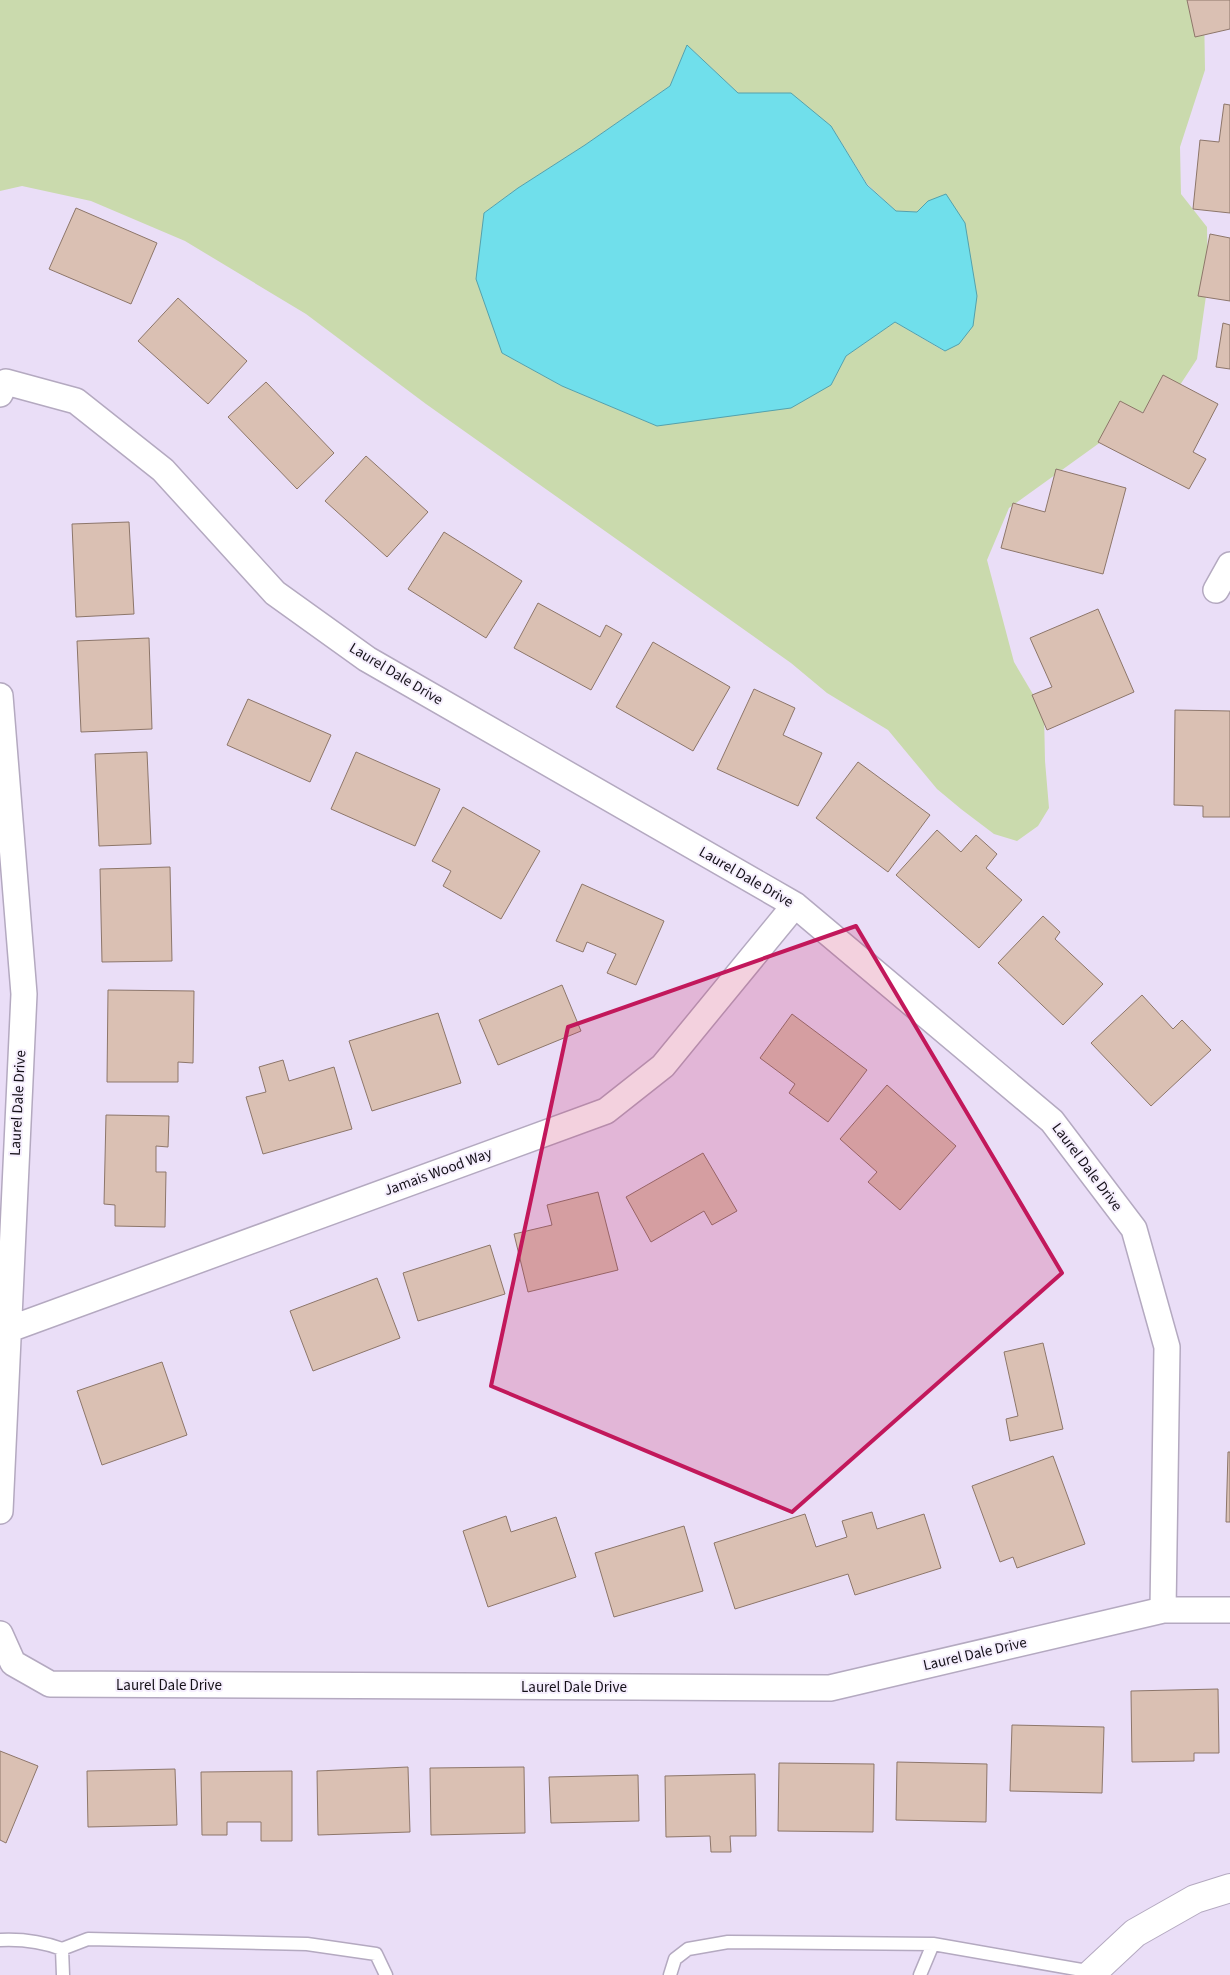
<svg xmlns="http://www.w3.org/2000/svg" width="1230" height="1975" font-family="'Source Sans 3',sans-serif">
  <rect width="100%" height="100%" fill="#eadef7"/>
  <path fill="#cadaad" fill-rule="evenodd" d="M0,0H1201L1204,7L1205,70L1180,147L1181,194L1207,227L1208,282L1197,359L1180,385L1009,508L987,560L1014,662L1044,713L1045,761L1049,808L1038,826L1017,841L994,834L961,809L937,789L888,730L827,693L791,663L426,404L306,314L185,241L91,201L22,186L0,191ZM687,45L738,93L791,94L831,126L867,184L896,211L917,212L928,201L944,351L895,322L846,356L831,385L657,426L562,386L502,353L484,213L518,188L585,145L670,86Z"/>
  <path fill="#70dfeb" stroke="#54a1ac" d="M687,45L738,93H791L831,126L867,185L896,211L917,212L928,201L946,194L965,223L977,296L973,326L959,344L945,351L895,322L846,356L831,385L791,408L657,426L562,386L502,353L476,279L484,213L518,188L585,145L670,86Z"/>
  <path fill="#dac0b3" stroke="#8d766a" d="M1187,0H1230V29L1195,37Z
    M1224,104L1230,105V213L1193,209L1200,140L1219,142Z
    M76,208L157,243L131,304L49,269Z
    M1210,234L1230,238V301L1198,296Z
    M178,298L247,361L208,404L138,341Z
    M1223,323L1230,325V369L1216,367Z
    M1163,375L1218,404L1193,452L1206,459L1189,489L1098,442L1120,401L1143,413Z
    M266,382L334,453L297,489L228,417Z
    M366,456L428,512L387,557L325,501Z
    M1056,469L1126,488L1103,574L1001,548L1013,503L1045,512Z
    M129,522L134,614L76,617L72,524Z
    M444,532L522,581L486,638L408,589Z
    M538,603L600,637L606,625L622,634L591,690L514,648Z
    M1098,609L1134,692L1047,730L1032,695L1052,687L1030,638Z
    M149,638L152,729L81,732L77,641Z
    M653,642L730,687L693,751L616,707Z
    M754,689L795,708L783,735L822,753L798,806L717,769Z
    M248,699L331,735L310,782L227,745Z
    M1175,710L1230,711V817H1203V806L1174,805Z
    M147,752L151,844L99,846L95,754Z
    M356,752L440,789L415,846L331,809Z
    M858,762L930,815L888,872L816,818Z
    M463,807L540,851L501,919L443,886L451,871L432,861Z
    M937,830L961,852L976,835L997,854L986,868L1022,900L979,948L896,875Z
    M170,867L172,961L102,962L100,869Z
    M582,884L664,921L636,985L607,973L616,954L587,942L583,952L556,941Z
    M1043,916L1060,932L1055,939L1103,984L1063,1025L998,963Z
    M562,985L581,1031L498,1065L479,1020Z
    M108,990L194,991L193,1063L178,1062V1082H107Z
    M1142,995L1173,1029L1182,1020L1211,1050L1151,1106L1091,1043Z
    M438,1013L461,1083L372,1111L349,1041Z
    M792,1014L867,1070L828,1122L789,1093L795,1084L760,1058Z
    M283,1060L289,1081L334,1067L352,1129L263,1154L246,1097L266,1092L259,1067Z
    M887,1085L956,1146L900,1210L868,1182L877,1172L840,1139Z
    M106,1115L169,1116L168,1147L156,1146V1172H166L165,1227L115,1226V1205L104,1204Z
    M703,1153L737,1211L712,1225L704,1211L651,1242L626,1197Z
    M598,1192L618,1270L528,1292L514,1234L552,1225L547,1205Z
    M490,1245L505,1294L418,1321L403,1273Z
    M377,1278L400,1338L313,1371L290,1311Z
    M1043,1343L1063,1429L1010,1441L1006,1419L1018,1416L1004,1352Z
    M162,1362L187,1435L102,1465L77,1391Z
    M1228,1452H1230V1522H1226Z
    M1053,1456L1085,1544L1017,1568L1013,1557L1000,1562L972,1486Z
    M872,1512L877,1529L924,1514L941,1568L855,1595L848,1574L735,1609L714,1543L805,1514L816,1547L847,1537L842,1521Z
    M506,1516L511,1532L556,1517L576,1577L488,1607L463,1531Z
    M684,1526L703,1591L614,1617L595,1553Z
    M1218,1689L1219,1753H1194V1761L1132,1762L1131,1691Z
    M1012,1725L1104,1727L1102,1793L1010,1791Z
    M0,1751L38,1766L6,1843L0,1840Z
    M897,1762L987,1764L986,1822L896,1820Z
    M779,1763L874,1764L873,1832L778,1831Z
    M408,1767L410,1832L318,1835L317,1771Z
    M524,1767L525,1833L431,1835L430,1768Z
    M175,1769L177,1825L88,1827L87,1771Z
    M292,1771V1841H261V1822H227V1835H202L201,1772Z
    M755,1774L756,1836H730L731,1852H711L710,1836L666,1837L665,1776Z
    M638,1775L639,1821L551,1823L549,1777Z"/>
  <g fill="none" stroke-linecap="round" stroke-linejoin="round">
    <g stroke="#b4a9c0" stroke-width="15">
      <path id="service" d="M0,1940C20,1939 43,1942 62,1949L88,1939L307,1944L376,1954L386,1975
        M62,1949L63,1975
        M670,1975L675,1959L688,1949L728,1942L933,1944L1093,1972
        M920,1975L933,1944"/>
    </g>
    <g stroke="#b4a9c0" stroke-width="28">
      <path id="minor" d="M0,394L6,382L76,401L163,470L275,593L367,659L795,905L1052,1121L1134,1229L1167,1347L1163,1610
        M1216,590L1230,565
        M0,696L24,994L0,1511
        M7,1330L606,1111L663,1066L795,905
        M0,1634L13,1663L50,1684L830,1688L1163,1610H1230"/>
    </g>
    <g stroke="#b4a9c0" stroke-width="30">
      <path id="tertiary" d="M1090,1975L1135,1933L1195,1899L1230,1888"/>
    </g>
    <use href="#service" stroke="#fff" stroke-width="12"/>
    <use href="#minor" stroke="#fff" stroke-width="25"/>
    <use href="#tertiary" stroke="#fff" stroke-width="28"/>
  </g>
  <path fill="#c2185b" fill-opacity="0.2" stroke="#c2185b" stroke-width="4" stroke-linejoin="round" d="M856,926L1062,1273L792,1512L491,1386L568,1027Z"/>
  <g text-anchor="middle" dominant-baseline="central" stroke-width="4" stroke-linejoin="round" paint-order="stroke">
    <g font-size="15" fill="#141018" stroke="#f5eefd">
      <text transform="translate(396 674) rotate(31)">Laurel Dale Drive</text>
      <text transform="translate(746 877) rotate(30)">Laurel Dale Drive</text>
      <text transform="translate(18 1103) rotate(-87)">Laurel Dale Drive</text>
      <text transform="translate(1087 1167) rotate(53)">Laurel Dale Drive</text>
      <text transform="translate(438 1172) rotate(-20)">Jamais Wood Way</text>
      <text transform="translate(975 1654) rotate(-13)">Laurel Dale Drive</text>
      <text x="169" y="1685">Laurel Dale Drive</text>
      <text x="574" y="1687">Laurel Dale Drive</text>
    </g>
  </g>
</svg>
